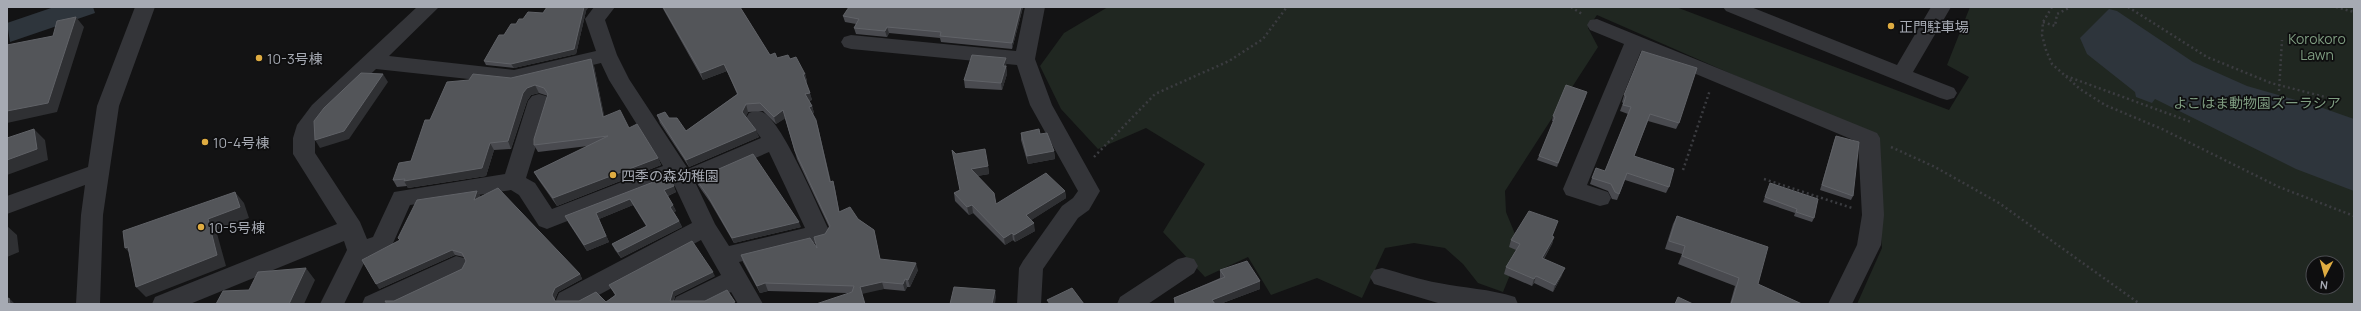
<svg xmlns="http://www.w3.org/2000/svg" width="2361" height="311" font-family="Manrope,'Noto Sans JP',sans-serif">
  <rect width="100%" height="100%" fill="#131314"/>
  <path fill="#202721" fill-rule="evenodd" d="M1108,7H1676L1949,110L1969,77L1947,65L1970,7H2354V304H1857L1882,248L1873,136L1597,15L1588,28L1598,47L1505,191L1506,212L1517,239L1512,270L1503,292L1478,283L1463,264L1445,248L1414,243L1385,248L1362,298L1317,278L1271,295L1248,257L1205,277L1163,232L1205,164L1146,128L1098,149L1061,109L1040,66L1064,33ZM2313,263H2337V287H2313Z"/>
  <path fill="#2e353c" d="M54,7H93L95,13L10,42L7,23Z
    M2109,9L2117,11L2193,62L2247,86L2317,106L2354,119V191L2296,169L2155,99L2152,103L2136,97L2135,92L2087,54L2080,38Z"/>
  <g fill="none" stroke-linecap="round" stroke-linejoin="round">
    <path stroke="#3b3c40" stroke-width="2.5" stroke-dasharray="2 3" stroke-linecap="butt" d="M1571,7L1582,14
      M2052,7L2043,22L2042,35L2046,50L2052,64L2080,89L2105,105L2162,129L2279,187L2354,216
      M2128,7L2207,57L2271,83L2329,98
      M2336,7L2354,12
      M2043,22L2055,26L2057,14L2071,7
      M2066,76L2191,122
      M2279,91L2282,40
      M1891,147L1935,167L1999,203L2140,304
      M1094,157L1155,94L1229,61L1263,39L1287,7
      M1683,170L1710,90
      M1764,179L1852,208"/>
    <path fill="#343539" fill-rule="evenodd" d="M135,7H155L119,106L103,215L100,304H76L81,215L85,185L7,214V196L88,167L97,106Z
      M417,7H439L389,56L514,70L596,51L585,19L594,7H615L605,20L617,55L629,79L688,169L761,138L746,118L749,113C754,111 759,110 764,113C784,125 819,210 831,234L827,240L739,262L763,304H738L731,292L707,304H673L676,297L721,275L701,240L582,304H558L556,300L559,293L692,223L672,180L547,229L539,226L519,195L511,190L410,205L390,250L367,257L344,304H320L347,250L344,241L190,304H152L155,297L337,224L293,154V138L297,125L312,105ZM601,63L609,80L663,166L552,209L535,183L526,178L550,101L546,96L539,94L532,96L528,101L505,174L394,192L373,237L367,239L360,222L315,153V138L318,127L328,115L376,69L514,84ZM769,152L805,228L729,246L715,224L696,184Z
      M1025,7H1045L1035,59L1052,105L1100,191L1089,210L1078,218L1043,269L1041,304H1017L1019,268L1023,261L1062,206L1073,198L1078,191L1030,105L1017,65L851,49L844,47L841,42L844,37L851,35L1016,51Z
      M1723,7H1751L1897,65L1931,7H1951L1913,72L1954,88L1957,93L1954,98L1947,100L1940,98L1726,11Z
      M1597,19L1877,133L1880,138L1884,215L1881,245L1852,304H1828L1857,245L1862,215L1858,142L1641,51L1587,185L1608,192L1611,198L1608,204L1600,206L1566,195L1563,189L1624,44L1590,30L1587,25L1590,20Z
      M456,256L464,258L468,265L464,272L397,304H362L365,297Z
      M1186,257L1194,259L1198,266L1194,273L1148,304H1117L1120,297L1178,259Z
      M1382,268C1401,273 1420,280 1439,283C1464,288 1490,289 1515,297L1518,304L1438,303L1374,284L1370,277L1374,270Z"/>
  </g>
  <path fill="#494a4f" d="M662,7H740L770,55L777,58L790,59L805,74L807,81L806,82L812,100L809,101L812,106L814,113L812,114L818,127L831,182L833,181L835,189L839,212L858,219L874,230L880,259L918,270L910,287H907L905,291L884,289L847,293L768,291L760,293L743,262L741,255L817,248L829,227L797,159L785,118L776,124L763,111L748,112L746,116L759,137L689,167L660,123L657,115L669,118L686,131L737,94L727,71L703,80Z
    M1023,7L1012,49L941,42L940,38L889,33L887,37L856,34L854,28L856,24L845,22L843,16Z
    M586,11L576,54L514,68L486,65L484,61L504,35L516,24L523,19L543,13Z
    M594,66L604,116L629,128L658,158L661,165L557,206L538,179L534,172L588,146L538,152L534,145L548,96L539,93L531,95L527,101L511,149L494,150L486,176L408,188L407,186L397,187L393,180L411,161L430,120L511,78Z
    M1007,66L1006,67L1007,74L1002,90L965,88L964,80Z
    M1624,95L1679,123L1676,129L1648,121L1634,156L1669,187L1666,193L1625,180L1617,200L1612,199L1608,191L1590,184L1592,178L1605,171L1628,114L1620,111L1623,103L1622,102Z
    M1586,96L1557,167L1537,160L1539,156L1554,121H1552L1553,116Z
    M1021,133L1040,134L1054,151L1055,159L1028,164L1021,140Z
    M1836,136L1853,196L1851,200L1820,190L1834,141Z
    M956,154L988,166L989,174L977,176L996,204L1065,191L1066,198L1031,220L1035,231L1015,242L1013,240L1005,245L973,213L969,215L955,201L954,193L960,190Z
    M669,176L676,192L668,196L676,211L674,212L679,221L682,227L621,258L615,250L612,244L646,226L633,205L599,219L609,242L587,251L568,222L565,216Z
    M696,179L801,227L734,243L710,202L698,185Z
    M1770,183L1814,218L1812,222L1794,216L1795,213L1763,202Z
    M477,191L480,196L479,198L580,274L582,279L558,292L555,299V301L606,302L615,295L609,285L715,276L675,296L674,301L736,304L394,301L462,269L466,261L464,257L455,255L379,289L400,240Z
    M1677,216L1758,284L1802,304H1730L1735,286L1678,264L1682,254L1665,249L1673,224Z
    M1555,228L1552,236L1554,237L1552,244L1544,259L1562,275L1553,292L1534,283L1532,286L1504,274L1506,267L1516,250L1509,247L1511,240Z
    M1220,270L1260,289L1220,304H1174V298L1220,278Z"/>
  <path fill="#2f3033" d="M584,7H589L586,11L576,54L514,68L511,64Z
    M1021,7H1023L1012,49V43Z
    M76,17L84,27L57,112L7,123V111Z
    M887,27L889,33L887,37L885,31Z
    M1006,58L1007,74L1002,90L1001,83L1003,66Z
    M591,59L594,66L606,124L603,117Z
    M724,64L727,71L703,80L701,73Z
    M383,74L388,82L349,139L320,148L315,140Z
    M803,74H805L807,81L805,82Z
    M535,85L539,93L531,95L527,101L511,149L508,141L523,93L527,88Z
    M1587,92L1586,96L1557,167L1558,163Z
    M810,93L812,100L807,101L805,94Z
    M746,104L748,112L745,119L742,112Z
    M812,106L814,113L811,114L809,107Z
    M783,110L786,118L776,124L774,117Z
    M34,129L45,140L48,160L7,175V160Z
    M756,130L759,137L689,167L686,160Z
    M490,143L494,150L486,176L408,188L404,181Z
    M1054,151L1055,159L1028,164L1027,156Z
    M658,158L661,165L557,206L553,198Z
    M988,166L989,174L972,177L971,169Z
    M833,181L835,189L841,220L839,212Z
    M674,186L676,192L667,196L664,190Z
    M477,191L480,196L477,205L474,200Z
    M1065,191L1066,198L1027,223L1026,215Z
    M235,192L244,203L249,218L216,230L226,266L146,297L136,287Z
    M630,199L633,205L599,219L609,242L587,251L584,245L596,213Z
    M673,205L676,211L673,213L670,207Z
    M972,205L973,213L969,215L967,207Z
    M679,221L682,227L621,258L618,252Z
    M799,222L801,227L734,243L732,238Z
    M1034,223L1035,231L1015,242L1014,235Z
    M7,226L17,235L19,252L7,257Z
    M1012,233L1013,240L1005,245L1004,238Z
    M1554,237L1552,244L1540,265L1542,258Z
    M128,247L135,259L125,248Z
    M452,250L455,255L379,289L376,284Z
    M916,263L918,270L910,287L908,280Z
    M306,268L315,280L304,304H289Z
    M1565,268L1562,275L1553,292L1555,285Z
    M713,272L715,276L675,296L672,304L670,301L673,291Z
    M580,274L582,279L558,292L555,299L552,295L555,288Z
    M1536,276L1534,283L1532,286L1534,279Z
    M905,279L907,287L905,291L903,284Z
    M1260,281V289L1220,304H1212V300Z
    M882,282L884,289L862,294L860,287Z
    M765,283L768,291L760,293L757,286Z
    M995,290L996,297L995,304H992Z
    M9,298L15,304H10Z"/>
  <path fill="#535559" stroke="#606267" d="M547,7H584L574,49L511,64L484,61L499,35H504L511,24H516L519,19H523L528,12L543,13Z
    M663,7H740L770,55L775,53L777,58L788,55L790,59L796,57L805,74H803L810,93L805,94L812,106L809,107L816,120L830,182L833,181L839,212L850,207L858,219L874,230L880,259L916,263L908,280L905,279L903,284L882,282L860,287L865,304H816L852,292L854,286L765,283L757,286L741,255L810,238L817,248L814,237L825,234L830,226L795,151L783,110L774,117L760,103L746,104L742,112L756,130L686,160L657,115L665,112L669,118H677L686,131L738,94L724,64L701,73Z
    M849,7H1021L1012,43L940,36L941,32L887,27L885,31L854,28L859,19L843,16Z
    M76,17L48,103L7,111V45L53,36L57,21Z
    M1642,51L1697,68L1679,123L1650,114L1634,156L1674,169L1669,187L1627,173L1619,194L1615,192L1611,184L1592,178L1596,168L1605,171L1631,107L1623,105L1626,96L1624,95Z
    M972,55L1006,58L1003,66H1006L1001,83L964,80Z
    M591,59L603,117L620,110L629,128L637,124L658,158L553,198L534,172L608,136L534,145V139L548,94L544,88L535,85L527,88L523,93L508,141L490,143L482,168L404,181L405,179L393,180L399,163L411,161L425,120H430L447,82L469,80L473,74L511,78Z
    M361,73L383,74L344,131L315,140L314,121L324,108Z
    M1566,85L1587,92L1558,163L1539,156L1555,117L1553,116Z
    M34,129L37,149L7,160V138Z
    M1039,129L1040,134L1047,133L1054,151L1027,156L1021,133Z
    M1836,136L1859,142L1853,196L1822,185Z
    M985,149L988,166L971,169L994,193L996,204L1046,173L1065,191L1026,215L1034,223L1014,235L1012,233L1004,238L972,205L967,207L954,193L960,190L952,150L956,154Z
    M753,154L799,222L732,238L708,196L696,179Z
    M669,176L674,186L664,190L673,205L670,207L679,221L618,252L612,244L647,226L630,199L596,213L606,236L584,245L565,216Z
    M1770,183L1818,199L1814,218L1796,212L1797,209L1765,197Z
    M498,188L580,274L555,288L552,295L555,301H579L596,292L606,302L616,295L609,285L692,241L713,272L673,291L670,301H705L727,290L735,302L731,304H387L385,301H394L462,269L466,261L462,253L452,250L376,284L362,260L400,240L398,238L417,200L477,191L474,200Z
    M235,192L240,207L208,219L217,255L136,287L128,247L125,248L123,231Z
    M1529,211L1558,221L1552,236L1554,237L1542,258L1565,268L1555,285L1536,276L1534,279L1506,267L1520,244L1511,240Z
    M1677,216L1768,247L1758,284L1802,304H1731L1733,298L1739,278L1682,256L1685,246L1669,241Z
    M1247,261L1260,281L1212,300L1215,304H1176L1174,298L1225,277L1220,270Z
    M306,268L289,304H216L223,291L249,290L258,272Z
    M954,287L995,290L992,304H950Z
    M1072,288L1084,304H1050L1047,300Z
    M1678,297L1693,304H1675Z
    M9,298L10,304H7V299Z"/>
  <g fill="#dfac41" stroke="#0e0e0f" stroke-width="1.5">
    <circle cx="1891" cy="26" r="4"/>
    <circle cx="259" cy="58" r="4"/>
    <circle cx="205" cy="142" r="4"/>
    <circle cx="613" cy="175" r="4"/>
    <circle cx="201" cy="227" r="4"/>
  </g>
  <g text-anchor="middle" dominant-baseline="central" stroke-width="3.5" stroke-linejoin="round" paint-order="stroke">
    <g font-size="14" fill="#a6aab3" stroke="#0e0e0f" text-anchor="start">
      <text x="1899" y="26">正門駐車場</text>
      <text x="267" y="58">10-3号棟</text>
      <text x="213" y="142">10-4号棟</text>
      <text x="621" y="175">四季の森幼稚園</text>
      <text x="209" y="227">10-5号棟</text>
    </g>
    <g font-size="14" fill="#7f9d81" stroke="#0e0e0f">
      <text x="2317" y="38">Korokoro<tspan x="2317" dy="16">Lawn</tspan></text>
      <text x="2257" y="102">よこはま動物園ズーラシア</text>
    </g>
  </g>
  <rect width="2361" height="311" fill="none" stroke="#a6aab3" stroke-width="16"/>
  <g transform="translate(2325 275) rotate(186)"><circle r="19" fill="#0e0e0f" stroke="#4b4c51"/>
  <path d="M0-3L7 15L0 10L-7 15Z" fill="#dfac41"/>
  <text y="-6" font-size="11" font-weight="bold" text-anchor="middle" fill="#a6aab3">N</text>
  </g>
</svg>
